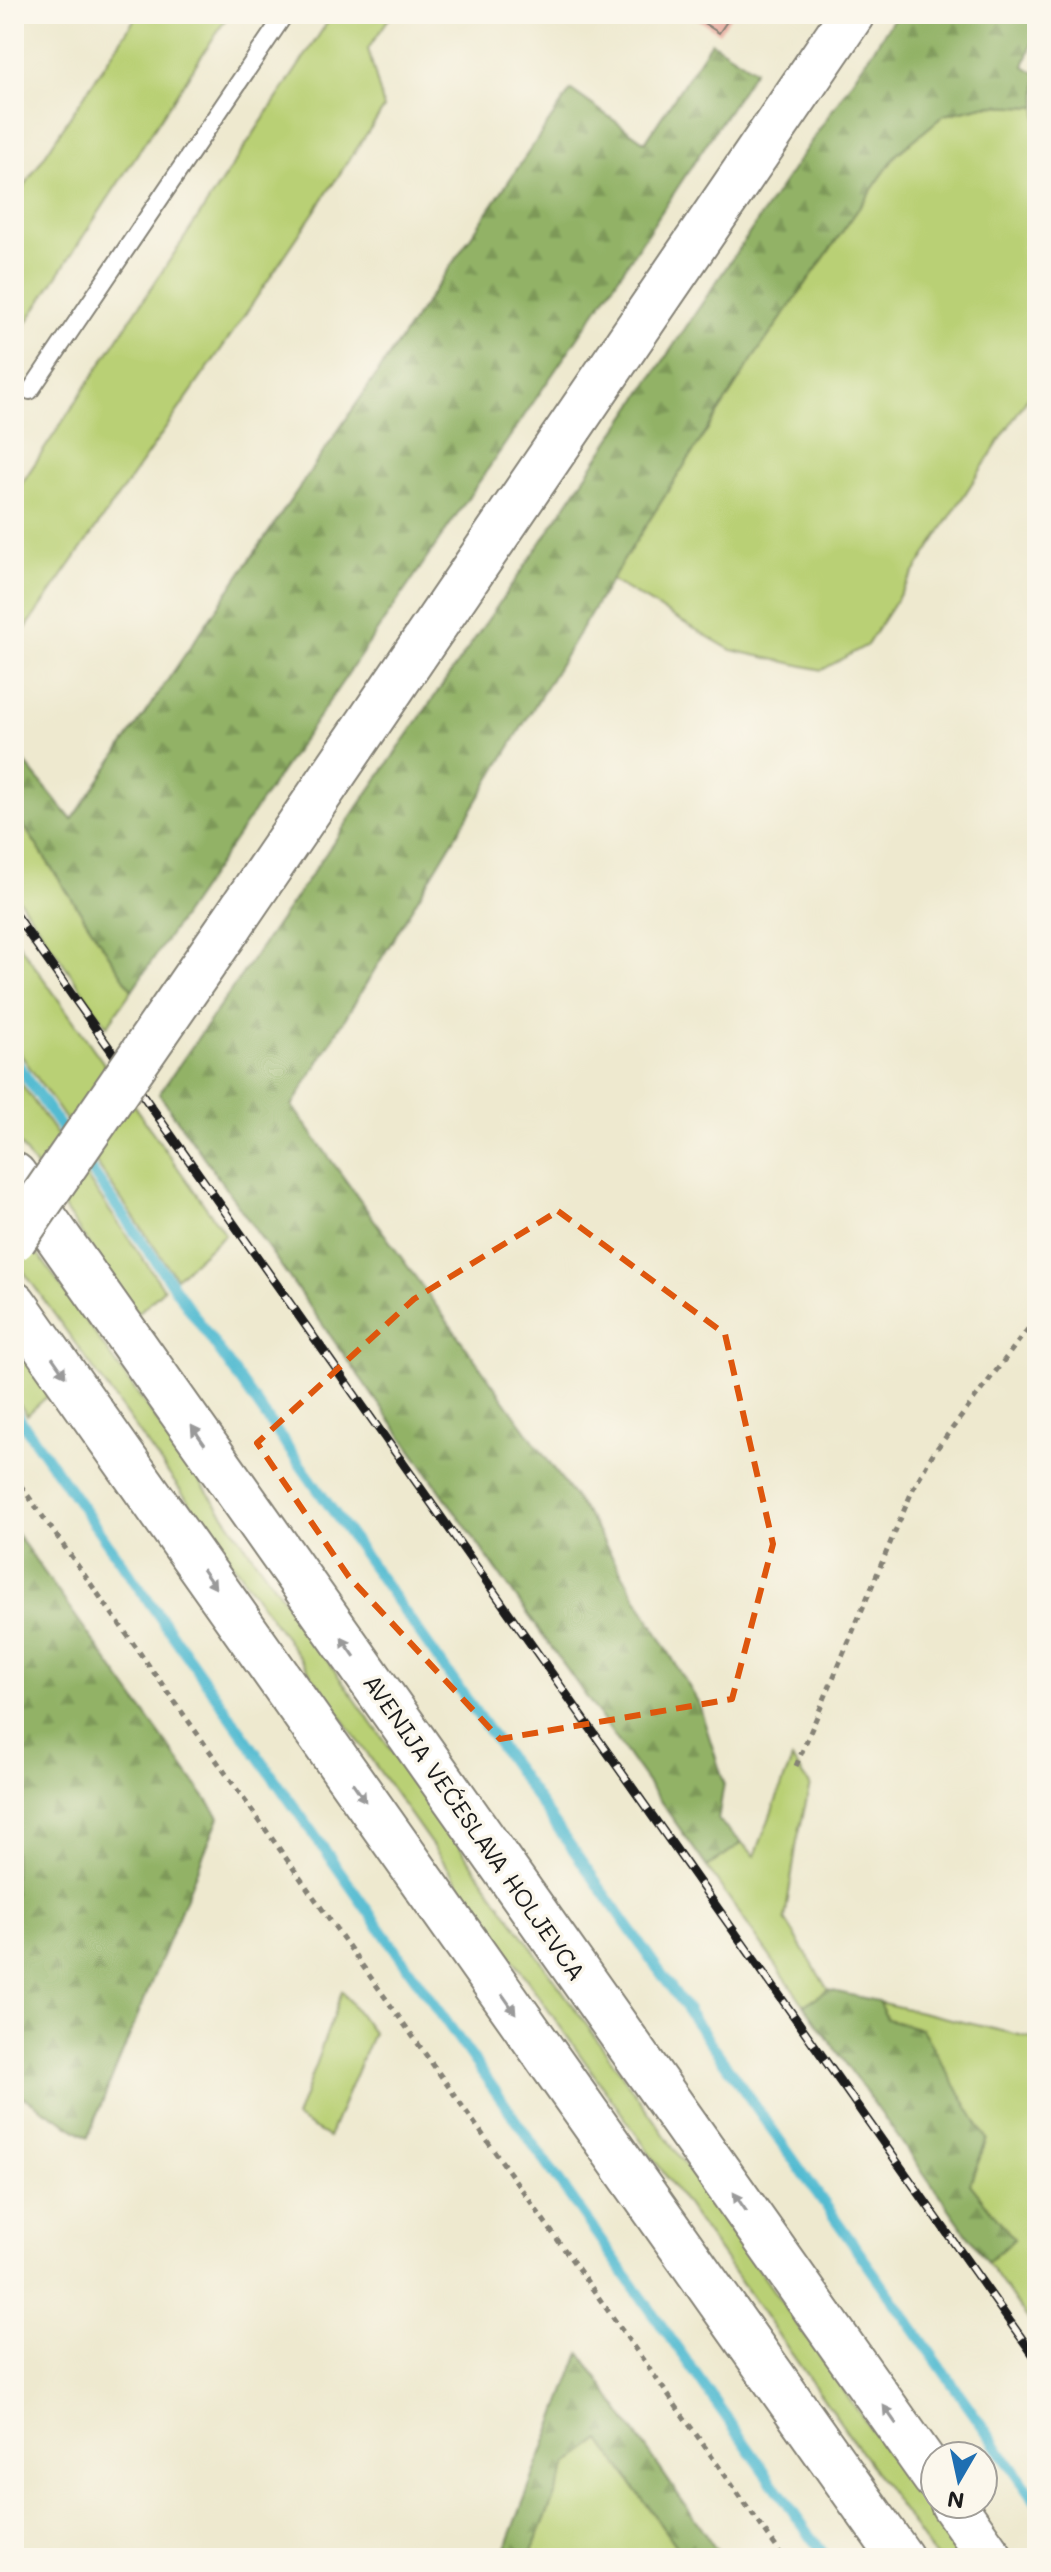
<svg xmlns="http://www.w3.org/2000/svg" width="1051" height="2572" font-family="Mali,sans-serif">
  <defs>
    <pattern id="forest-firs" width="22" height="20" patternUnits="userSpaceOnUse" patternTransform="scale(2)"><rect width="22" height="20" fill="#92b266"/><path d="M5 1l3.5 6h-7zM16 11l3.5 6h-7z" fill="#7d9858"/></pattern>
  </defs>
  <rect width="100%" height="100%" fill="#fbf7ec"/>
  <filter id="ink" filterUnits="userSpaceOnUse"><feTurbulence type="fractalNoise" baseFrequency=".0125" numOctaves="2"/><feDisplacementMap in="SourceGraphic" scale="16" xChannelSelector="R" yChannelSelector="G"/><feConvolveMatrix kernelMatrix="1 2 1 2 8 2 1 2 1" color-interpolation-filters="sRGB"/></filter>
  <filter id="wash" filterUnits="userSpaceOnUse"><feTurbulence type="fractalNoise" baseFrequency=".006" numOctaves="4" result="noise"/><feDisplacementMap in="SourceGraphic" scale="32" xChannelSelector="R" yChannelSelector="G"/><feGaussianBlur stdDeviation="1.8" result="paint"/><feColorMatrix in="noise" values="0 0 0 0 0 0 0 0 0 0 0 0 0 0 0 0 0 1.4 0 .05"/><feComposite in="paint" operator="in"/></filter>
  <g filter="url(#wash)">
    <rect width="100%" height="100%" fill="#eee9cf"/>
    <path fill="#b9d075" stroke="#6a7648" stroke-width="2" d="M138,14H229L14,342V202Z
      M333,14H392L368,49L384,108L236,328L14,645V495Z
      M988,105L1037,107V383L867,645L822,670L731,650L611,580L752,360L897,154L944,115Z
      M14,811L132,990L107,1026L14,892Z
      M14,937L225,1234L176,1278L14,1045Z
      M14,1073L164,1289L137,1314L14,1136Z
      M14,1220L623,2076L961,2558H936L231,1561L14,1258Z
      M14,1337L53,1391L27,1415L14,1396Z
      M792,1759L810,1785L797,1841L785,1919L828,1990L804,2005L707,1867L742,1843L755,1856Z
      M342,1991L373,2033L329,2137L296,2118Z
      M878,2002L1037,2039V2332L987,2262L1014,2239L970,2184Z
      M601,2440L684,2558H529L567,2465Z"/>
    <path fill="url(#forest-firs)" stroke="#576741" stroke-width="2" d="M897,14H1037V31L1024,66L1037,74V107L988,105L944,115L897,154L752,360L611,580L292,1106L590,1519L698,1702L724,1783L718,1820L742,1843L707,1867L159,1094L523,569Z
      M711,42L755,70L604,299L132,990L14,811V749L72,820L571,90L645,142Z
      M14,1530L219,1817L88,2137L14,2091Z
      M828,1990L878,2001L887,2019L922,2029L987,2139L970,2184L1014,2239L987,2262L804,2005Z
      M580,2353L722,2558H684L601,2440L567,2465L529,2558H502Z"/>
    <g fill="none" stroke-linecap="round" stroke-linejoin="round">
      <path stroke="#53bbd1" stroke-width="11" d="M14,1059L71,1142
        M81,1156L1037,2503
        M14,1411L826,2558"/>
    </g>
    <g id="blocks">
      <path fill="#e39d90" d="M690,14H732L719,33Z"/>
    </g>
  </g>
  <g filter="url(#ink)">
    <use href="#blocks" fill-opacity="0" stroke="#858276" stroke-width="2"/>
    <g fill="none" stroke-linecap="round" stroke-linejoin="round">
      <g stroke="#858276" stroke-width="20">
        <path id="service" d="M30,391L285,14"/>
      </g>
      <g stroke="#858276" stroke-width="48">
        <path id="secondary" d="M230,926L852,14
          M14,1175L935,2478
          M14,1303L901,2558
          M953,2504L991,2558"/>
      </g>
      <path stroke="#858276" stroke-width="5" stroke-dasharray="6 6" stroke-linecap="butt" d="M14,1476L784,2558
        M796,1766L913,1489L932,1455L1037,1317"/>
      <use href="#service" stroke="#fff" stroke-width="16"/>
      <use href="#secondary" stroke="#fff" stroke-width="44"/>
      <g stroke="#1c1c1c" stroke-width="9">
        <path id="rail" d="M14,913L1037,2360"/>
      </g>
      <use href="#rail" stroke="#fbf7ec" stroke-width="6" stroke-dasharray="18" stroke-linecap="butt"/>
      <g stroke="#858276" stroke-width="48" stroke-linecap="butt">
        <path id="secondary-bridge" d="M14,1239L230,926"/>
      </g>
      <use href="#secondary-bridge" stroke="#fff" stroke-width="44"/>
    </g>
    <defs><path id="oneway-solid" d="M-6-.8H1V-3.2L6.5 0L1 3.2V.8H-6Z" transform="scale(2)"/></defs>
    <g fill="#999">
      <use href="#oneway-solid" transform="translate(59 1367) rotate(55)"/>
      <use href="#oneway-solid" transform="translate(198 1435) rotate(-125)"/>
      <use href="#oneway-solid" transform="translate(209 1579) rotate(55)"/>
      <use href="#oneway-solid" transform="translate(348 1647) rotate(-125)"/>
      <use href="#oneway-solid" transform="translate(359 1792) rotate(55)"/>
      <use href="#oneway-solid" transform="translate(509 2004) rotate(55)"/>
      <use href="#oneway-solid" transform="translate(740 2202) rotate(-125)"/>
      <use href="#oneway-solid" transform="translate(890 2415) rotate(-125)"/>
    </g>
  </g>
  <path fill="none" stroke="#de560d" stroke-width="6" stroke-dasharray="16 10" stroke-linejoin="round" d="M558,1211L725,1334L773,1544L732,1699L500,1739L349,1577L257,1443L414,1299Z"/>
  <g text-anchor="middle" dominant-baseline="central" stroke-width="7" stroke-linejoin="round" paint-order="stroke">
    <g font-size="24" fill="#1c1c1c" stroke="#fbf7ec">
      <text transform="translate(475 1827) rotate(55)">AVENIJA VEĆESLAVA HOLJEVCA</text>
    </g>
  </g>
  <rect width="1051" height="2572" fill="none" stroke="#fbf7ec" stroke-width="48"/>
  <g transform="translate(959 2480) rotate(189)"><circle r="38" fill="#fbf7ec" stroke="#a29f99" stroke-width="2"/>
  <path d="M0-6L14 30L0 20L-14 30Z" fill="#1f6fb2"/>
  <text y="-12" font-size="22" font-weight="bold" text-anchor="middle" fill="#1c1c1c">N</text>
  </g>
</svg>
